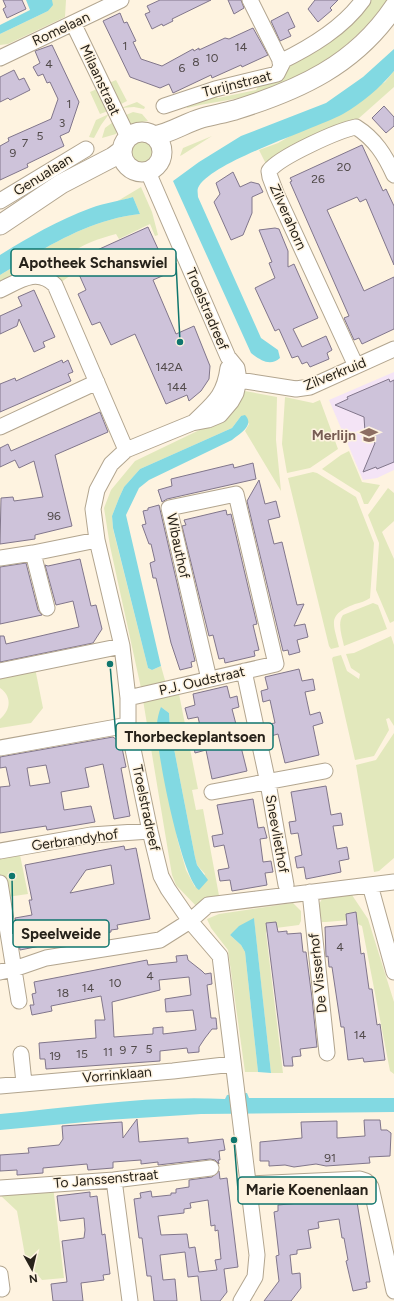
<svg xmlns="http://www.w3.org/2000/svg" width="394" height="1301" font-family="Figtree,sans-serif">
  <rect width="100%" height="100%" fill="#fef3e0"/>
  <path fill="#f4e4f6" d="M394,372V470L377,478L363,480L329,400Z"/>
  <path fill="#e2e8bc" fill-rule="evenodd" d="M52,0H66L65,17L8,44L0,45V34L48,11Z
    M369,0H387C352,49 303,82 244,97C225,101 206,103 187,108L188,101L213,95L218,98L256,90L259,85L290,61L320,45L325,46L350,27V22Z
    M394,71V87L349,127L268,168L259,150L278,143L385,82Z
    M116,80L127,101L119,105L109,83Z
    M97,89L108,111L100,114L90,92Z
    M137,102L145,107L144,109L134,107L121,108Z
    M133,112L142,114L148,121L130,124L126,115Z
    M109,114L101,125L94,138L89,137L96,120Z
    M113,122L117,131L116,134L102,138L105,128Z
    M212,136L182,155L180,156L183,148Z
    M131 153a11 11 0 1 1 22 0a11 11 0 1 1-22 0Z
    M141,187L152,212L158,235L155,236L150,224L119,239L116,234C98,239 78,245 65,259L71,275L60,283L54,279L0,289V275C45,248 87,220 140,214L133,197L116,202Z
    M245,391L277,397L276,440L281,491L245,431L249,424L241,416L232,428L140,469L124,487L119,498L112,516L113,529L148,668L152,670L161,666L166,684L141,688L110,546L104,508L111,490L135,461L216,422Z
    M285,397L313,403L320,400L338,449L310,468L287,473L282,444Z
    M349,451L362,482L380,485L368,504H364L360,493L322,469L341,455Z
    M313,472L317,473L356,497L374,543L370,598C366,601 360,603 355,604C327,615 333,622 339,647L331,649L329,646L288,478Z
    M388,488L394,493V521L382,532L394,559V621L390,623L376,590L379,543L368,515Z
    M373,603L378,605L387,629L344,646C342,636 337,623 343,615Z
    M391,636L394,645V726L389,718L386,719L389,730L374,756L355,760L332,659L333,657L341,655L347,671L359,679L360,674L351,668L346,654L354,653Z
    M35,668L43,708L31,723L0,728V719C11,710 12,696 0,688V673Z
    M179,694L198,789L192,790L196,810L203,809L220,901L198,908L176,885L172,875L143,700ZM161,707L169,713L170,728L195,857L197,865L205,874L195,887L186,870L177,838Z
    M394,733V858L379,871L374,872L356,765L376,760Z
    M20,855L28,894L0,898V858Z
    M352,895L368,919L394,1002V1074L390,1071L362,926L349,920L326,922H322L318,906L322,899Z
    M293,903L301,911V921L299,925L268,929L266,933L283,1073H271L254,919L230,935L241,945L245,952L258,1072H245L228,950L211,928L207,919L219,914Z
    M53,1186L64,1278L42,1280L26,1261L17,1211L0,1195Z"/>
  <path fill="#82d9e2" d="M26,0H52L53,5L48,11L0,34V25L30,10Z
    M394,49V71C380,88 362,103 343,114C313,130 210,162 198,188C197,191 198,194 198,197L261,338L278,350L280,358C270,367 260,360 251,353L173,181L199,162L241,136L326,103L363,77Z
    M133,197L140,214C87,220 45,248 0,275V255C29,237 58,220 91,208C104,203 119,201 133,197Z
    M245,415C255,425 240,434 232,440L149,480L139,488L126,515L161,666L152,670L148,668L113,528L112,516L119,498L124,487L140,469L232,428L241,416Z
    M161,707L169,713L170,728L195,857L197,865L208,880L199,890C182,879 155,748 157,725C157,719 159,712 161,707Z
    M254,918L271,1073L258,1072L245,952L241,945L230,935L239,926Z
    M247,1093L249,1098H394V1112L201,1114L107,1120L0,1130V1114C74,1107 150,1095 225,1099L227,1095Z"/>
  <path fill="#cec3da" stroke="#81768b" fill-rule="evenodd" d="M3,0H22L26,9L7,18L3,9L6,7Z
    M160,0H211L172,19L173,21L163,26L162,24L152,29L145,14L150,12L147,6Z
    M228,0H241L244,8L234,14Z
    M315,0H338L330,8L332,10L318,22L308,9Z
    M288,12L295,27L288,30L291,36L280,41L271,21Z
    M120,13L124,23L127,22L136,41L133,42L141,59L162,66L193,49L194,51L199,48V50L225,38L229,39L253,28L268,55L242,67L241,65L212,78L211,75L173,93L169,84L160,88L130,77L103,21Z
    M52,45L79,102L69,132L60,136L64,146L27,164L28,167L0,180V146L9,141L8,138L51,119L58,99L50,82L47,83L43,74L38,76L33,67L40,63L35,51Z
    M14,70L19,80L24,78L30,90L10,100L8,98L0,102V77Z
    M384,106L394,117V126L386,133L372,118Z
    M362,145L383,191L386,189L394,206V265L366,199L360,202L357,197L327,210L364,291L394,277V329L362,344L359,338L354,340L344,318L349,316L290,182L292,181L290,178Z
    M233,172L240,187L251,182L259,184L263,192L252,197V213L243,235L231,240L214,202L220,194L216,183Z
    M148,227L169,273L153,280L176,334L194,326L210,366L209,379L201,391L189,401L187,395L166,404L135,334L111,345L100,322L92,325L78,294L86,290L73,261Z
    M275,228L279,229L288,251V267L294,264L318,318L293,329L302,347L326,336L332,350L327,353L329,359L310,367L307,362L302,364L298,356L292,358L279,329L275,331L255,288L275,278L269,263L272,262L259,230Z
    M34,290L55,337L43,342L45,347L34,352L19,319L17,326L0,334V316L22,306L18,297Z
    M62,360L63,363L68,360L73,372L68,374L71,381L0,412V384L15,378L16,381Z
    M389,379L390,382L394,380V462L377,469L376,467L363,472L375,443L365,432L364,417L335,405L348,399L347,397Z
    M100,412L108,432L55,455L72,526L35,535V539L0,544L1,498L13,497L14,501L43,497L34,461L19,468L15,460L0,467V448L8,444L11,451Z
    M253,463L256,479L167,499L162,502L158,490L172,486L171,479L233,464L234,468Z
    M259,480L265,504L276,501L280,517L268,520L274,544L282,542L297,605L304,604L294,626L305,624L308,637L297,640L300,652L289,655L288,650L283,651L247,501Z
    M159,505L195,661L191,662L192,667L180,670L171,643L156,578H153L150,563L155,561L151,544H149L142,525L146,524L143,511L148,510V508Z
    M226,510L227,515L231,514L249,591L257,624L253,625L259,650L254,651L255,656L225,663L224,658L219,659L213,635L209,636L182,526L186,525L184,520Z
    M80,559L91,606L96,605L102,629L93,643L0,662V636H4L6,644L79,627L73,601L56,605L45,565L48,566Z
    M26,563L38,610L42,615L0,624V567Z
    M299,669L302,681L313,679L315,690L305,692L310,715L320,712L323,723L313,726L319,755L285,763L278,734L271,736L269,724L275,723L270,700L263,702L261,691L268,689L265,677Z
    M227,686L230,698L237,696L238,702L239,707L232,709L238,732L245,730L247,741L240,743L247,771L212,779L206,750L195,753L193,742L203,739L198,717L188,719L185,708L195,705L193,694Z
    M113,737L121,743L126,767L121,768L130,816L114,819L103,764L85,768L89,787L61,792L64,810L91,806L95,822L47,830L46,826L0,833V787L10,786L6,767L0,768V757ZM46,765L50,783L30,786L27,768Z
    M326,786L331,815L341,813L343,825L333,826L337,849L347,847L349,859L339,861L341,872L306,879L304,867L297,868L295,857L302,855L298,833L291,834L289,822L296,821L291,792Z
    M253,799L258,828L264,827L267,838L260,839L263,862L271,861L273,872L265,873L267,885L232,891L230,880L220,881L219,876L218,870L229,868L224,845L214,847L212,836L223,834L217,805Z
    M124,846L125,850L136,848L150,919L117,925L118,929L111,930V932L20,950L15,918L32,915L29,900H32L25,865ZM111,865L114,884L70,893L86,870Z
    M356,912L361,954L364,953L369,989H372L377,1025L380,1024L385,1060L364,1062L363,1058L348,1060L344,1027H341L332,967H329L328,956L326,957L325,927L347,925L346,914Z
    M276,922L278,932L287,931V934L301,933L303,952H306L312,998L317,1047L300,1049L301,1056L292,1057L293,1066H284L266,923Z
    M187,955L188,960L202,971L205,974L211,973L212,984L207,985L211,1018H216L217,1029H212L205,1038L199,1047V1052L188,1053L187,1048L160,1051V1061L46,1069L45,1059H40L39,1043L96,1038L95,1020H105L101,996L51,1006L52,1011L32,1015L30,1005H34L32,994L36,993L34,982L147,960L148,965L177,962L176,956ZM189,977L191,995L165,999L166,1012L193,1010L196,1030L163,1034V1027L153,1028V1034L114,1037L112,1002L160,990L159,980Z
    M137,1119L139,1142L188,1138V1143L223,1139L225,1150L219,1151L220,1160H218L219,1164L215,1160L210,1159L158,1165V1162L141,1164V1160L113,1162V1168L88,1170L87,1164L43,1168V1173L17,1175V1170L0,1171V1155L29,1153L28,1148L59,1145L63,1139L62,1126L122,1122L123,1138Z
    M364,1120H380L381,1130H387L391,1133L390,1156L369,1157L370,1163L326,1166L316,1164L294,1167L285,1165L269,1166V1161H260V1142L302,1138L301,1122L337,1121V1138L365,1136Z
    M219,1171L220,1179L227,1178L238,1267L224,1269L227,1292L220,1301H201L198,1276L188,1277L185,1252L160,1255L163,1280L175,1279L177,1301H154L151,1276H147L142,1238H139L134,1199L141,1198L140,1193L151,1191L152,1197L171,1195V1193H176V1189L189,1187V1180L212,1177ZM208,1200L211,1226L215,1225V1231L218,1230L221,1259L215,1260L217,1270L199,1272L195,1247L189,1248L187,1234L161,1235L158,1216L184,1213V1209L191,1208L190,1203Z
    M90,1192V1197L97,1196L102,1235L105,1234L110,1274L103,1275L104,1280L81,1283L83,1301H53L51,1284L67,1282L62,1241L84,1238L85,1230L84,1218L60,1221L57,1196Z
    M322,1196L323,1200L351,1197L352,1203L357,1202L370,1282H366L367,1288L353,1291L346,1261L348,1260L344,1238H342L339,1219L318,1222L319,1228L308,1230L311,1248L297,1250V1254L290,1255L292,1274L300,1273L301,1288L291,1301H264L279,1281L276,1256L279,1255L274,1212L278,1211V1205L311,1202V1197Z"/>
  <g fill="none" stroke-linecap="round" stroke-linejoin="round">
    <g stroke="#b2a58f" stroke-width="17">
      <path id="minor" d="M73,23L128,137
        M0,58L121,0
        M280,62C311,47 343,28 363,0
        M164,106L215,89L277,74L282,64L250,0
        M148,172L228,357L237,368L239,380L236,393L231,402L220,415L208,420L192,423L126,450L111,464L97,490L93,509L97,540L122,646L128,698V725L150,831L161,876L168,889L190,921L220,956L257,1255L255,1277L241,1301
        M0,201L86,149
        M0,290C19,281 37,267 55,285L126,450
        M356,366L276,193L270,177L269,171C279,157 339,130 356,127C375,139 385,155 394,175
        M226,378L296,389L310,387L394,349
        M194,422C213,403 224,397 228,368
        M0,427L97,382
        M33,553L47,608
        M0,558L33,553L97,540
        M0,671L122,646
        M244,671L268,783L286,885
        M128,698L276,664L236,494L169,508L209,679
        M0,748L128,725
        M212,792L325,771
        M0,851L91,835L150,831
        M0,883L19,1001
        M370,885L394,972
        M310,892L327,1053
        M0,972L14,969L46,958L160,940L190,921L208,905L394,882
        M21,1054L24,1083
        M0,1086L173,1071L233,1064
        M114,1180L130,1301
        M247,1184L360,1179L366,1181L371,1187L394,1291
        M0,1188L114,1180L211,1168
        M0,1274L2,1289"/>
    </g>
    <g stroke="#b2a58f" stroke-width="21">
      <path id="major" d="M122 152a20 20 0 1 1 40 0a20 20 0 1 1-40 0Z
        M154,136C171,133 185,123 202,118C213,115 224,113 235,110C299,90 355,65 394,7
        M0,225L61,184L113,157L121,151"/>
    </g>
    <use href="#minor" stroke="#fff" stroke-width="15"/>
    <use href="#major" stroke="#fff" stroke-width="19"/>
  </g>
  <defs>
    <g id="school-bare" transform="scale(1.38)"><path d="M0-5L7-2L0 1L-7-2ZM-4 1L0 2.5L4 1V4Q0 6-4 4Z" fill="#8d6e63" stroke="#fef3e0" stroke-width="2.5" paint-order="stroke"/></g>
  </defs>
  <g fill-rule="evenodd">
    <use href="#school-bare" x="369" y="435"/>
  </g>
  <g text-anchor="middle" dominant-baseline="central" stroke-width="3" stroke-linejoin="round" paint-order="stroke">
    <g font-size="12" fill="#514a4a">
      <text x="125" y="46">1</text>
      <text x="241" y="47">14</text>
      <text x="212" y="58">10</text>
      <text x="196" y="62">8</text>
      <text x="49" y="64">4</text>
      <text x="182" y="68">6</text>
      <text x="69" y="104">1</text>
      <text x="62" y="123">3</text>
      <text x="40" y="136">5</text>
      <text x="25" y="143">7</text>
      <text x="13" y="153">9</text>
      <text x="344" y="167">20</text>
      <text x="318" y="179">26</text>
      <text x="169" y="367">142A</text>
      <text x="177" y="387">144</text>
      <text x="54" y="516">96</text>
      <text x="340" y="947">4</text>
      <text x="150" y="976">4</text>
      <text x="115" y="983">10</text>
      <text x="88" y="988">14</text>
      <text x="63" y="993">18</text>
      <text x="360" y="1035">14</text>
      <text x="149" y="1049">5</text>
      <text x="123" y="1050">9</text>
      <text x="134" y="1050">7</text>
      <text x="108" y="1052">11</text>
      <text x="82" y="1054">15</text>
      <text x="55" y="1056">19</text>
      <text x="330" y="1158">91</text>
    </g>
    <g font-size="14" fill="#27221a" stroke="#fef3e0">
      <text transform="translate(61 29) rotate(-25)">Romelaan</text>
      <text transform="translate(100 80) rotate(65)">Milaanstraat</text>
      <text transform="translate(237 84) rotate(-14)">Turijnstraat</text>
      <text transform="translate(43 175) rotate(-32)">Genualaan</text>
      <text transform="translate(288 217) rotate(66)">Zilverahorn</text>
      <text transform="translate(207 309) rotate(67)">Troelstradreef</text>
      <text transform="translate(335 374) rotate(-22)">Zilverkruid</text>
      <text transform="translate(178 546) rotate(78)">Wibauthof</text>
      <text transform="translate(202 681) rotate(-13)">P.J. Oudstraat</text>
      <text transform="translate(146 808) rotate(78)">Troelstradreef</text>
      <text transform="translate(277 834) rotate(80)">Sneevliethof</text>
      <text transform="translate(75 840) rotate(-8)">Gerbrandyhof</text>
      <text transform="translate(318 973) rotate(-96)">De Visserhof</text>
      <text transform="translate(117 1075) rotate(-5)">Vorrinklaan</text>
      <text transform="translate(106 1179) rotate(-5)">To Janssenstraat</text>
    </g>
    <g font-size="14" font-weight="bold" fill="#785e54" stroke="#fef3e0" text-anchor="end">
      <text x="356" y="435">Merlijn</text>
    </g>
  </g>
  <path fill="none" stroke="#0f766e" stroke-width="1.5" d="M180 342L176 263M110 664L116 737M12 876L13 934M234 1140L238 1190"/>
  <g fill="#0f766e" stroke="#fef3e0" stroke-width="1.5">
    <circle cx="180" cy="342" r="4"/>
    <circle cx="110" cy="664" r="4"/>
    <circle cx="12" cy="876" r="4"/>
    <circle cx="234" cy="1140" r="4"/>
  </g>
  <g fill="#fef3e0" stroke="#0f766e" stroke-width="1.5">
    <rect x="11" y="249" width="165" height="27" rx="4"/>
    <rect x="116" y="723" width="157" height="27" rx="4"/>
    <rect x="13" y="920" width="96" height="27" rx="4"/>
    <rect x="238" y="1177" width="138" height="27" rx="4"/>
  </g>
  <g font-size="15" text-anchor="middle" font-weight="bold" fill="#27221a">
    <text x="93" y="268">Apotheek Schanswiel</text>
    <text x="195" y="742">Thorbeckeplantsoen</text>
    <text x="61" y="939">Speelweide</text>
    <text x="307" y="1195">Marie Koenenlaan</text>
  </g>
  <g transform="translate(32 1269) rotate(172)" stroke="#fef3e0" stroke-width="3" paint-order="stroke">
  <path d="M0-3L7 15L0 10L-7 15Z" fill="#27221a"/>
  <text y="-6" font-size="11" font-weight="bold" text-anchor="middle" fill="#27221a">N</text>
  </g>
</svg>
